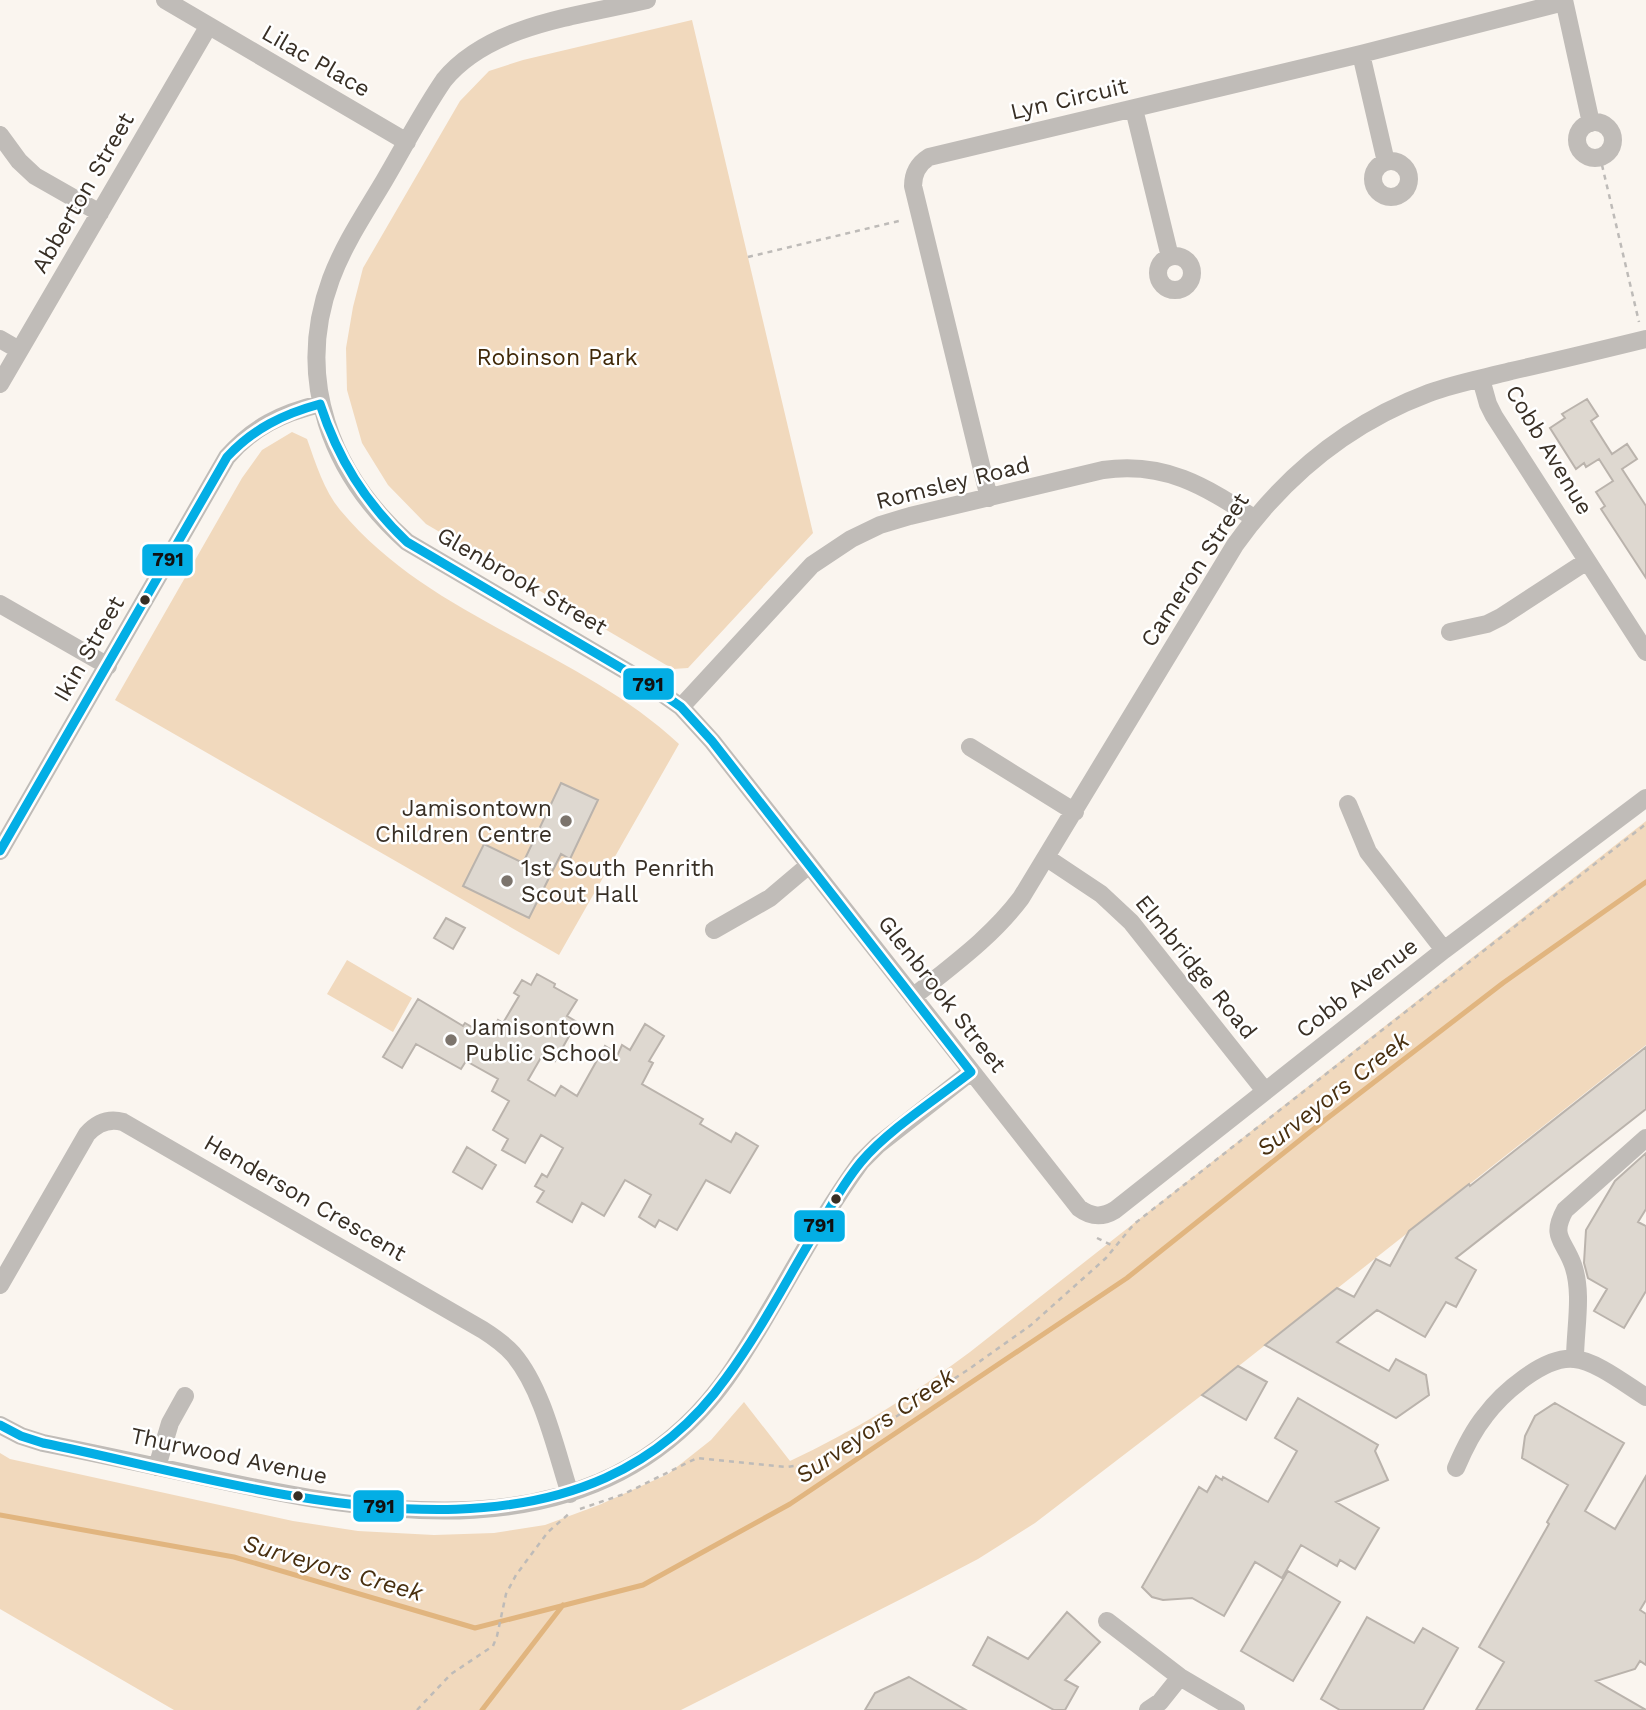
<svg xmlns="http://www.w3.org/2000/svg" width="1646" height="1710" font-family="'Work Sans',sans-serif">
  <rect width="100%" height="100%" fill="#faf5ef"/>
  <path fill="#f1d9bd" d="M692,20L813,533L688,668L673,669L426,524L388,485L362,443L347,390L346,348L353,307L363,268L460,101L489,71L523,60Z
    M292,432L307,439C316,464 324,491 341,511C431,619 579,650 679,744L559,955L115,700L242,478L262,450Z
    M1646,821V1045L1202,1395L1035,1523L978,1559L915,1592L681,1710H174L0,1609V1453L10,1459L293,1521L358,1531L434,1535L494,1533L545,1525L599,1505L668,1474L711,1440L744,1402L790,1461C854,1431 913,1395 970,1352Z
    M347,960L412,998L393,1032L327,994Z"/>
  <g fill="none" stroke-linecap="round" stroke-linejoin="round">
    <path stroke="#e1b57f" stroke-width="5" d="M0,1515L234,1557L475,1628L643,1585L790,1504L1127,1278L1325,1120L1503,983L1646,882
      M482,1710L563,1605"/>
  </g>
  <path fill="#ded8d0" stroke="#bab3ac" stroke-width="2" d="M1587,399L1598,416L1591,421L1612,454L1627,444L1637,459L1622,469L1646,506V578L1601,509L1605,506L1596,492L1613,481L1599,459L1586,467L1584,463L1576,469L1550,428L1565,418L1562,414Z
    M561,783L598,800L570,859L561,854L529,918L463,886L484,844L523,863Z
    M446,918L465,928L453,949L434,938Z
    M537,974L555,984L554,987L577,1000L567,1016L577,1022L555,1061L543,1054L528,1080L555,1096L561,1086L577,1096L605,1046L618,1054L622,1045L630,1050L645,1024L664,1036L649,1061L653,1063L642,1084L703,1119L700,1124L731,1142L736,1133L758,1146L730,1193L706,1180L677,1230L659,1220L655,1227L639,1217L651,1195L625,1180L604,1216L582,1203L572,1222L537,1202L544,1191L535,1186L542,1174L547,1177L563,1148L541,1135L525,1163L502,1150L508,1139L493,1130L509,1101L492,1091L498,1079L466,1061L461,1069L416,1044L402,1068L383,1057L418,999L463,1026L465,1023L489,1037L498,1020L503,1023L519,996L514,993L522,980L531,985Z
    M1646,1047V1109L1456,1258L1476,1270L1456,1307L1446,1302L1425,1337L1377,1310L1337,1342L1389,1371L1396,1359L1426,1375L1429,1395L1396,1418L1265,1345L1337,1288L1354,1297L1376,1259L1390,1266L1409,1231L1469,1184L1470,1186Z
    M467,1147L496,1165L482,1189L453,1172Z
    M1646,1153V1209L1638,1222L1646,1226V1291L1624,1328L1594,1311L1607,1289L1588,1278L1584,1263L1586,1230L1615,1181Z
    M1238,1366L1267,1382L1246,1420L1202,1395Z
    M1298,1398L1378,1445L1375,1451L1388,1480L1336,1502L1379,1528L1355,1569L1340,1560L1337,1566L1301,1545L1282,1578L1255,1562L1224,1616L1192,1598L1163,1600L1152,1597L1142,1587L1199,1487L1207,1492L1216,1476L1222,1480L1223,1477L1268,1502L1297,1451L1275,1438Z
    M1555,1403L1624,1443L1585,1511L1615,1529L1646,1476V1600L1640,1610L1646,1614V1665L1640,1661L1635,1669L1596,1681L1646,1710H1476L1504,1662L1479,1647L1549,1524L1547,1522L1568,1485L1522,1458L1525,1436L1535,1416Z
    M1288,1571L1340,1602L1293,1681L1241,1651Z
    M1067,1612L1100,1642L1065,1680L1078,1687L1065,1710H1054L973,1665L988,1637L1028,1659Z
    M1367,1617L1414,1643L1423,1628L1458,1648L1423,1710H1340L1321,1699Z
    M909,1677L966,1710H865L875,1693Z"/>
  <g fill="none" stroke-linecap="round" stroke-linejoin="round">
    <path stroke="#bebbb8" stroke-width="2.5" stroke-dasharray="5 5" stroke-linecap="butt" d="M1602,165L1639,322
      M748,257L903,220
      M1097,1238L1115,1247
      M580,1509L624,1494L697,1458L787,1467L816,1463L897,1416L969,1369L1031,1325L1106,1258L1134,1224L1646,824
      M417,1710L451,1674L493,1646L497,1636L506,1594L516,1575L548,1532L571,1512"/>
    <path stroke="#c0bcb8" stroke-width="18" d="M165,0L407,142
      M647,0C579,16 490,24 444,80C422,112 404,147 384,181C365,213 344,244 331,279C294,379 331,474 407,542L650,685L681,707L712,741L1079,1208C1091,1217 1102,1218 1115,1210L1444,950L1646,798
      M1564,0L1591,123
      M1361,54L1386,162
      M1134,109L1170,257
      M1577 140a18 18 0 1 1 36 0a18 18 0 1 1-36 0Z
      M0,135L19,161L35,176L100,213
      M1373 179a18 18 0 1 1 36 0a18 18 0 1 1-36 0Z
      M1158 273a17 17 0 1 1 34 0a17 17 0 1 1-34 0Z
      M0,339L19,350
      M1481,379L1488,404L1494,416L1646,652
      M0,384L208,27
      M989,498L913,186C913,173 918,164 929,157L1361,54L1564,2
      M0,604L108,666
      M1450,632L1487,624L1501,617L1587,561
      M681,707L812,565L851,539L880,525L910,516L1103,470C1165,461 1204,486 1254,518
      M970,747L1075,812
      M1348,804L1368,852L1444,950
      M0,851L227,457C253,427 282,413 320,404
      M1047,858L1101,894L1131,922L1265,1091
      M714,930L770,898L809,865
      M913,997C951,966 991,938 1021,898L1235,545C1285,475 1349,423 1429,393C1456,383 1484,378 1511,371C1556,361 1601,350 1646,339
      M0,1285L87,1134C97,1123 109,1118 123,1122L483,1330C494,1337 504,1344 513,1354C543,1389 556,1451 570,1494
      M1575,1359C1575,1329 1583,1293 1573,1265C1564,1240 1550,1237 1565,1210L1646,1138
      M0,1425L21,1436L43,1443C99,1454 154,1466 209,1478C378,1515 580,1551 708,1402C728,1379 743,1354 759,1328C792,1273 823,1214 861,1162L878,1145L971,1072
      M157,1467L170,1423L185,1396
      M1456,1468C1464,1449 1472,1432 1485,1416C1502,1393 1544,1356 1574,1359C1595,1360 1628,1386 1646,1397
      M1107,1621L1180,1677L1236,1710
      M1148,1710L1160,1702L1180,1677"/>
    <g stroke="#fff" stroke-width="14">
      <path id="bus-1" d="M0,851L227,457C253,429 283,414 320,404C338,459 365,502 407,542L650,685L681,707L712,741L971,1072C938,1098 888,1130 861,1162C847,1179 835,1199 824,1218C791,1271 763,1328 726,1378C570,1597 258,1486 43,1443L21,1436L0,1425"/>
    </g>
    <use href="#bus-1" stroke="#03aee5" stroke-width="9"/>
  </g>
  <g fill="#382f25" stroke="#fff" stroke-width="2.5">
    <circle cx="145" cy="600" r="6"/>
    <circle cx="836" cy="1199" r="6"/>
    <circle cx="298" cy="1496" r="6"/>
  </g>
  <g fill="#7c746c" stroke="#fff" stroke-width="2.5">
    <circle cx="566" cy="821" r="7"/>
    <circle cx="507" cy="881" r="7"/>
    <circle cx="451" cy="1040" r="7"/>
  </g>
  <g text-anchor="middle" dominant-baseline="central" stroke-width="5" stroke-linejoin="round" paint-order="stroke">
    <g font-size="23" fill="#382f25" stroke="#fff">
      <text transform="translate(316 61) rotate(30)">Lilac Place</text>
      <text transform="translate(1069 99) rotate(-13)">Lyn Circuit</text>
      <text transform="translate(83 193) rotate(-60)">Abberton Street</text>
      <text transform="translate(1549 450) rotate(59)">Cobb Avenue</text>
      <text transform="translate(953 483) rotate(-14)">Romsley Road</text>
      <text transform="translate(1195 570) rotate(-57)">Cameron Street</text>
      <text transform="translate(522 581) rotate(30)">Glenbrook Street</text>
      <text transform="translate(89 649) rotate(-60)">Ikin Street</text>
      <text transform="translate(1196 967) rotate(51)">Elmbridge Road</text>
      <text transform="translate(1357 988) rotate(-38)">Cobb Avenue</text>
      <text transform="translate(942 994) rotate(52)">Glenbrook Street</text>
      <text transform="translate(305 1198) rotate(30)">Henderson Crescent</text>
      <text transform="translate(229 1456) rotate(12)">Thurwood Avenue</text>
    </g>
    <g font-size="23" fill="#412908" stroke="#fff">
      <text x="557" y="357">Robinson Park</text>
    </g>
    <g font-size="23" fill="#382f25" stroke="#fff" text-anchor="start">
      <text x="552" y="808" text-anchor="end">Jamisontown<tspan x="552" dy="26">Children Centre</tspan></text>
      <text x="521" y="868">1st South Penrith<tspan x="521" dy="26">Scout Hall</tspan></text>
      <text x="465" y="1027">Jamisontown<tspan x="465" dy="26">Public School</tspan></text>
    </g>
    <g font-size="24" font-style="italic" fill="#493010" stroke="#fff">
      <text transform="translate(1333 1094) rotate(-38)">Surveyors Creek</text>
      <text transform="translate(875 1426) rotate(-34)">Surveyors Creek</text>
      <text transform="translate(333 1568) rotate(16)">Surveyors Creek</text>
    </g>
  </g>
  <g stroke="#fff" stroke-width="2.5">
    <rect x="141" y="543" width="53" height="34" rx="7" fill="#03aee5"/>
    <rect x="622" y="667" width="53" height="34" rx="7" fill="#03aee5"/>
    <rect x="793" y="1209" width="53" height="34" rx="7" fill="#03aee5"/>
    <rect x="352" y="1489" width="53" height="34" rx="7" fill="#03aee5"/>
  </g>
  <g font-size="19" text-anchor="middle" font-weight="bold" fill="#111">
    <text x="168" y="566">791</text>
    <text x="648" y="691">791</text>
    <text x="819" y="1232">791</text>
    <text x="379" y="1513">791</text>
  </g>
</svg>
